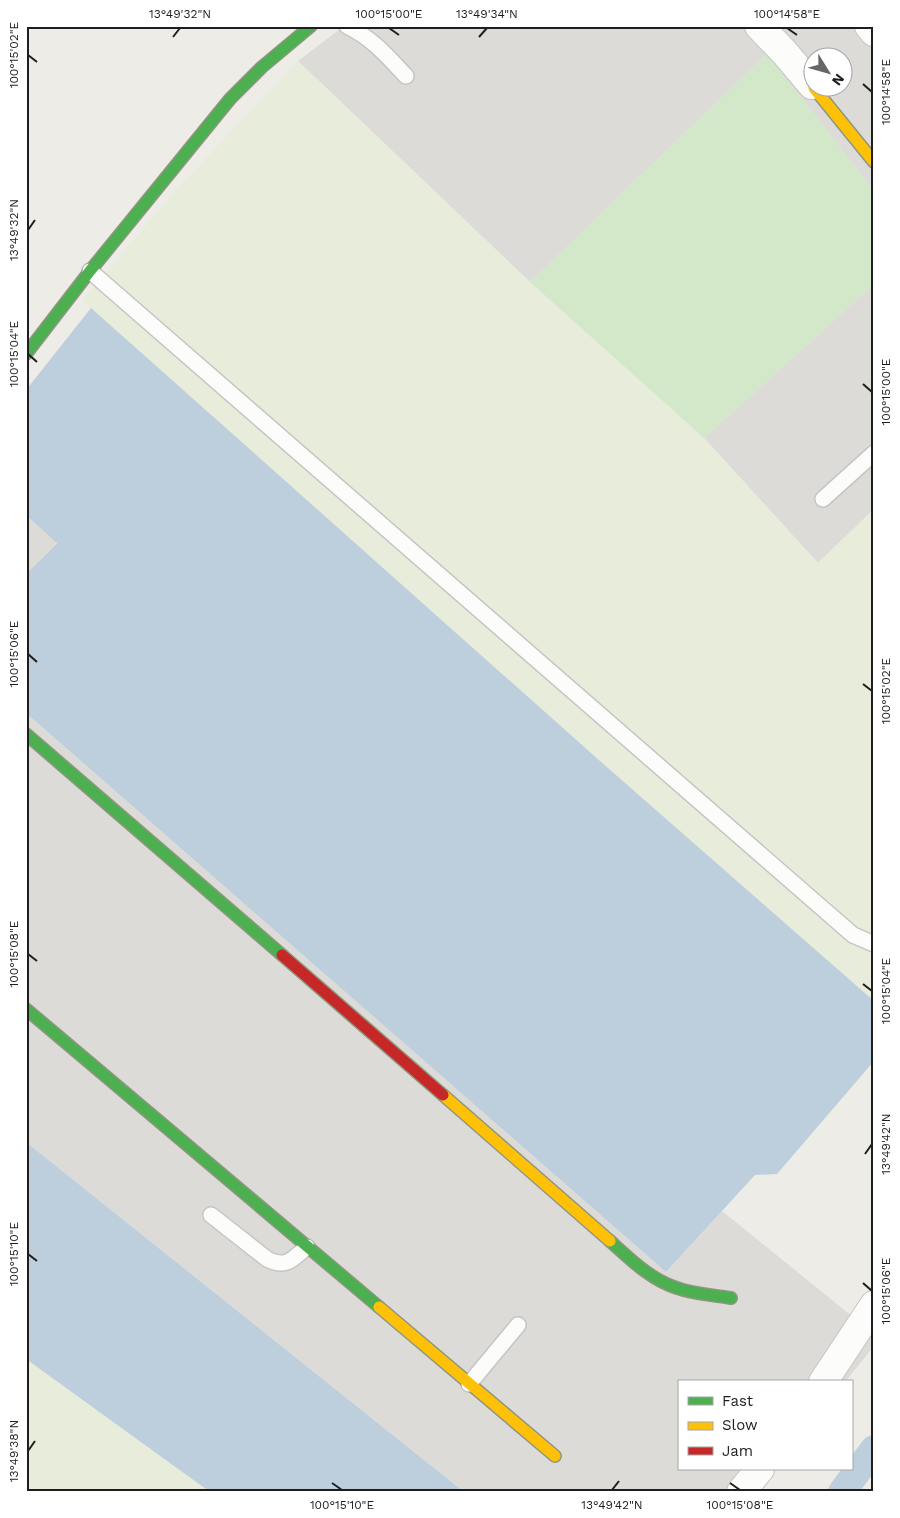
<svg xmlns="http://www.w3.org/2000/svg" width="900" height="1518" font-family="'Work Sans',sans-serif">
  <rect width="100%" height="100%" fill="#edece7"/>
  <path fill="#dcdbd8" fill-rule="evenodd" d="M344,26H874V191L767,54L530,282L298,61ZM812,58H842V88H812Z
    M874,284V509L818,563L704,438Z
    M26,515L57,542L26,574Z
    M26,713L666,1272L722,1211L874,1334V1346L845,1382H679V1469H774L756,1492H464L26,1142Z"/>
  <path fill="#e8ecdb" d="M298,61L530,282L704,438L818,563L874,509V1001L600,761L82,301L176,190Z
    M26,1359L210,1492H26Z"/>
  <path fill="#d2e8c8" d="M767,54L874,191V284L704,438L530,282Z"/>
  <path fill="#bdcfdd" d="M91,308L600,761L874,1001V1061L777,1174L755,1175L666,1272L26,713V574L57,543L26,515V390Z
    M26,1142L464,1492H210L26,1359Z"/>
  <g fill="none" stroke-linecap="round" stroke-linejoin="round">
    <path stroke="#bdcfdd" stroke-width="28" d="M842,1492L874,1449"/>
    <g stroke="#c5c5c3" stroke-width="18">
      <path id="lane" d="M347,26C372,38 388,57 406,76
        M90,271L853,935L874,944
        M823,499L874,453
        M211,1215L267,1259C287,1269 292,1259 307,1247
        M469,1384L518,1325"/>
    </g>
    <g stroke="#c5c5c3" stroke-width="30">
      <path id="street" d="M759,26L784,52L812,85
        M869,26L874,32
        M823,1382L874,1305
        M741,1492L760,1469"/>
    </g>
    <g stroke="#8f9680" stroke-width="14">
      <path id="fast" d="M26,354L90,271L230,99L262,67L311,26
        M26,734L282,955
        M26,1009L379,1307
        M610,1241C630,1259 651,1280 677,1288C693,1294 714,1295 731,1298"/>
    </g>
    <g stroke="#8f9680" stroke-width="14">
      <path id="slow" d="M814,88L874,162
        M443,1095L610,1241
        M379,1307L555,1456"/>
    </g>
    <g stroke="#8f9680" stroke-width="14">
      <path id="jam" d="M282,955L443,1095"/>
    </g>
    <use href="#lane" stroke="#fcfcfb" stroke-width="15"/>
    <use href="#street" stroke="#fcfcfb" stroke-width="28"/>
    <use href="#fast" stroke="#4caf50" stroke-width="11"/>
    <use href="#slow" stroke="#ffc107" stroke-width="11"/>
    <use href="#jam" stroke="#c62828" stroke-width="11"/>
  </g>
  <path fill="none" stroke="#1e1e1e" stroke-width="2" d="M389,28L399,35M787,28L797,35M173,37L180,28M479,37L487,28M28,55L37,62M863,84L872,92M28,230L35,220M28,354L37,362M863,384L872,392M28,654L37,662M863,684L872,691M28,954L37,961M863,984L872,991M865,1154L872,1144M28,1254L37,1261M863,1283L872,1291M28,1451L35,1441M332,1483L342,1490M730,1483L740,1490M612,1490L619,1481"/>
  <rect width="900" height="1518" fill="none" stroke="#ffffff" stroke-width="55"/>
  <rect x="678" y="1380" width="175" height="90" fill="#ffffff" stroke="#a5a5a5"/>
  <rect x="688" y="1397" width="25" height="8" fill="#4caf50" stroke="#a5a5a5"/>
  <text x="722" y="1406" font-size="15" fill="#1e1e1e">Fast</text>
  <rect x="688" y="1422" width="25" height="8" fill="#ffc107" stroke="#a5a5a5"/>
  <text x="722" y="1430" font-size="15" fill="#1e1e1e">Slow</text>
  <rect x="688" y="1447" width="25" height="8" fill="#c62828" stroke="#a5a5a5"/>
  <text x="722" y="1456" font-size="15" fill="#1e1e1e">Jam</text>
  <g transform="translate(828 72) rotate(127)"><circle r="24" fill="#ffffff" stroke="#a5a5a5"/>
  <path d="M0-4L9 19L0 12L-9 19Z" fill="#666664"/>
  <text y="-8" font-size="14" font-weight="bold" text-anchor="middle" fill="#1e1e1e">N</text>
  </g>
  <rect x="28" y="28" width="844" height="1462" fill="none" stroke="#1e1e1e" stroke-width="2"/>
  <g font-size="12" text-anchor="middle" fill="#1e1e1e">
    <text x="180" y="18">13°49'32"N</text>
    <text x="389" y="18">100°15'00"E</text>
    <text x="487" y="18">13°49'34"N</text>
    <text x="787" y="18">100°14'58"E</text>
    <text transform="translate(14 55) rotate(-90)" y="4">100°15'02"E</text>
    <text transform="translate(886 92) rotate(-90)" y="4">100°14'58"E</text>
    <text transform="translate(14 230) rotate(-90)" y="4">13°49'32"N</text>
    <text transform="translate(14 354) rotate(-90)" y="4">100°15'04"E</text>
    <text transform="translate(886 392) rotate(-90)" y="4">100°15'00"E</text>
    <text transform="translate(14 654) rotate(-90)" y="4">100°15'06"E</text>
    <text transform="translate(886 691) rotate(-90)" y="4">100°15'02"E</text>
    <text transform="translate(14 954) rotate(-90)" y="4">100°15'08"E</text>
    <text transform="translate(886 991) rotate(-90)" y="4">100°15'04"E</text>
    <text transform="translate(886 1144) rotate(-90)" y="4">13°49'42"N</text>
    <text transform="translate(14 1254) rotate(-90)" y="4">100°15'10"E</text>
    <text transform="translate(886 1291) rotate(-90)" y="4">100°15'06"E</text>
    <text transform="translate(14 1451) rotate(-90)" y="4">13°49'38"N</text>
    <text x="342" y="1509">100°15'10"E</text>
    <text x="612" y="1509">13°49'42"N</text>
    <text x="740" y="1509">100°15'08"E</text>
  </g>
</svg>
